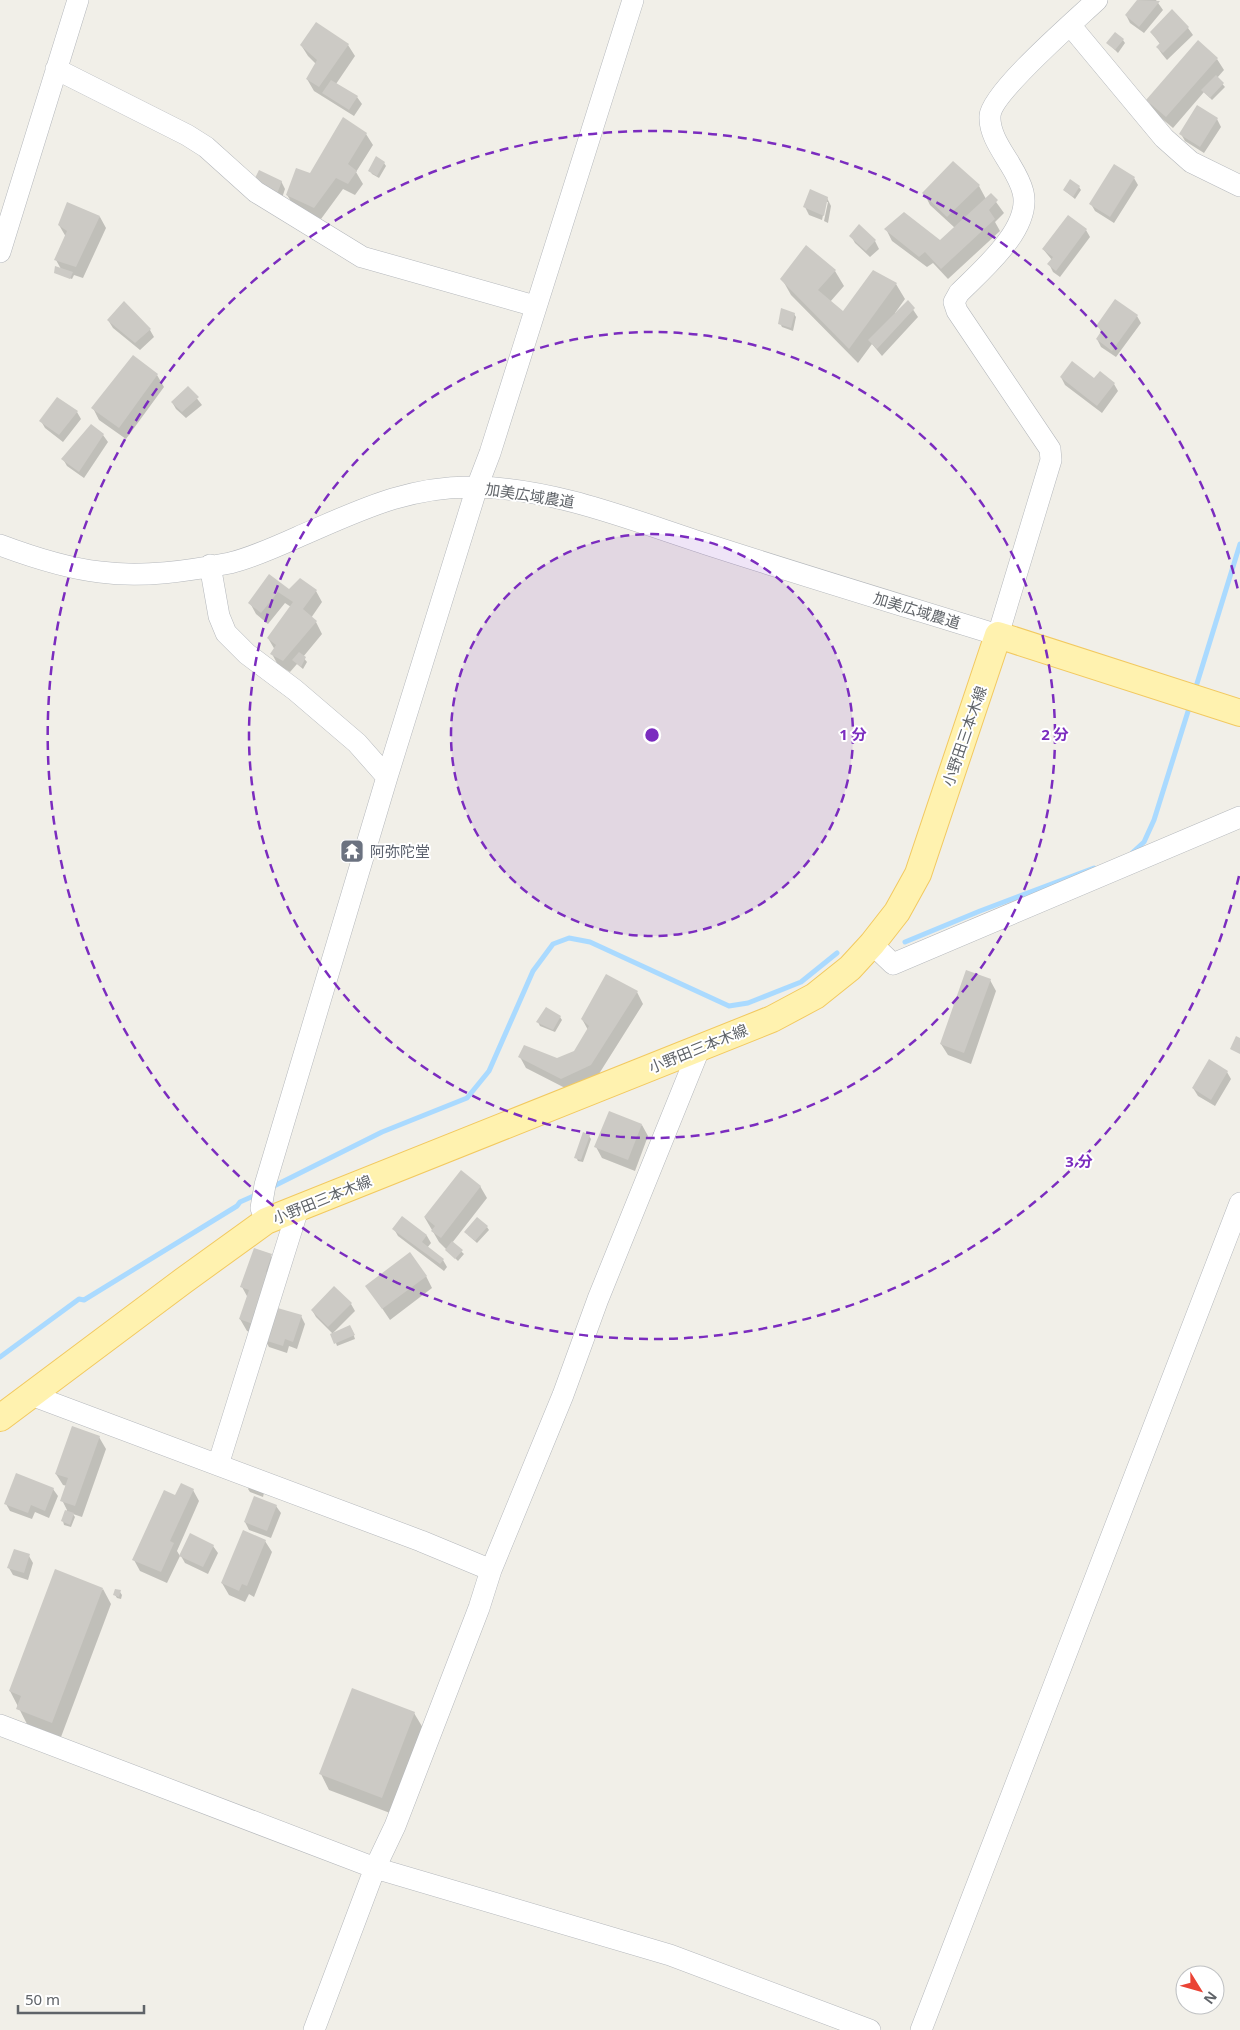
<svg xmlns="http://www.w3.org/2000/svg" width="1240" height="2030" font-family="'Noto Sans','Noto Sans JP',sans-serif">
  <rect width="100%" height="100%" fill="#f1efe8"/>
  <path fill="#0003" d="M1139,0H1156L1163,10L1144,33L1130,23L1126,15Z
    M1172,11L1188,28L1193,35L1167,60L1162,54L1157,47L1160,44L1151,32Z
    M1123,40L1125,43L1118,53L1108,43Z
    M301,45H348L355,56L336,84L357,97L362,104L354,116L314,91L307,79L316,64L308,56Z
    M1217,59L1224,70L1217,78L1225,87L1212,100L1204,92L1173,128L1154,112L1148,100Z
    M1217,119L1221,127L1204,153L1185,141L1181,134Z
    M366,134L373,145L356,172L363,184L355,195L343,189L321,219L294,206L287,195L310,175Z
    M384,163L386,166L379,178L372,174L370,171Z
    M1134,178L1138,185L1114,223L1095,211L1091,204Z
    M281,181L285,189L281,201L255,182Z
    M979,186L986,199L991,195L1004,213L995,222L1000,231L948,279L933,263L927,267L892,241L886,229L941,242L955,228L930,205L924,193Z
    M1079,187L1081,190L1075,199L1064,190Z
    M827,198L831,206L828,223L824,221L828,202H826L822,220L809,215L805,207Z
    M100,217L106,228L83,278L74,275L72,279L56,273L61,269L56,260L66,237L59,225Z
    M1086,230L1090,237L1060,277L1053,272L1049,264L1052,260L1043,249Z
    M851,236L875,241L879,249L870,257L855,243Z
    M835,271L844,286L830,302L843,313L896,284L905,299L895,313L896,314L908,302L918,317L882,356L872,344L858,363L791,295L782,279Z
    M124,303L150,330L154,337L140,350L113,328L108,320Z
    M794,314L796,317L793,331L782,327L780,323Z
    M1137,316L1141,323L1116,357L1101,347L1097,339L1102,333L1098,326Z
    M157,375L164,387L126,439L99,420L93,408Z
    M1061,377L1114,384L1118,391L1102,413L1065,385Z
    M188,387L202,405L186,418L176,409L172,402Z
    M77,412L81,419L63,442L45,428L41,421Z
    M103,435L108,442L84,478L67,466L63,459Z
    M270,576L289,590L316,591L322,602L311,618L316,622L322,634L303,657L307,662L303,669L297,664L290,672L278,665L272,654L275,650L268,638L291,607L285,603L268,624L256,614L250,603Z
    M990,980L996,991L971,1064L948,1055L941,1044Z
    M637,992L643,1004L597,1077L569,1090L526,1068L520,1057L557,1059L575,1052L588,1030L582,1019Z
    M560,1017L562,1020L555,1032L540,1026L538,1022Z
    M1227,1072L1231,1079L1215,1106L1198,1096L1193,1088Z
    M642,1125L648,1136L635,1171L602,1158L596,1147Z
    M589,1136L591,1139L583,1162L578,1161L576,1157Z
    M480,1186L487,1198L452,1243L464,1254L458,1261L439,1242L425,1218Z
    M402,1217L427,1236L431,1243L427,1248L443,1260L447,1267L444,1271L398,1236L394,1229Z
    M487,1227L489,1230L477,1243L468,1235Z
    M271,1256L278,1267L259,1335L247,1331L240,1319L248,1298L242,1287Z
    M426,1276L432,1288L390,1320L367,1286Z
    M351,1304L355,1311L333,1333L352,1330L355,1339L337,1346L333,1334L316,1317L312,1310Z
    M301,1316L305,1324L297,1349L289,1346L287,1353L269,1347L265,1340Z
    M99,1437L106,1449L82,1517L73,1514L75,1517L71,1527L64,1525L63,1521L67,1510L62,1500L67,1486L63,1485L56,1474Z
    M250,1486L264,1493L263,1497L250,1492L248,1489Z
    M53,1489L58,1496L49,1518L35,1512L32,1519L10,1511L6,1504Z
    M193,1490L199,1501L177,1551L180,1556L167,1583L140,1571L134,1560L176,1497Z
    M276,1506L281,1513L271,1538L249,1530L245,1522Z
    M265,1541L272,1552L254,1597L249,1594L245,1602L229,1595L222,1583Z
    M213,1546L218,1553L208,1574L185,1563L181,1556Z
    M29,1556L33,1563L28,1580L13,1575L9,1568Z
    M103,1589L111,1604L61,1737L27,1724L10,1691Z
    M120,1592L122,1595L121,1599L117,1598L115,1595Z
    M414,1713L423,1728L390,1813L329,1790L321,1774Z"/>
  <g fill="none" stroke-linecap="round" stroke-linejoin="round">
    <path stroke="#aadaff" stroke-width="5" d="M1195,690L1240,544
      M1132,853L1144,842L1154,820L1190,705
      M905,942L980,911L1094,868
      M270,1188L382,1132L467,1098L489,1071L533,971L553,944L569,938L590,942L729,1006L748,1003L801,982L837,953
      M0,1357L79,1299L84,1300L237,1206L240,1202L258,1194"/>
  </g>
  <path fill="#cccac5" d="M1137,0L1160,1L1139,27L1125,15Z
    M1172,9L1189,27L1163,53L1156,47L1160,43L1150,32Z
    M316,22L349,44L319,87L306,79L317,60L300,45Z
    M1115,32L1124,39L1115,50L1106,43Z
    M1198,40L1218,58L1166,117L1146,100Z
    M1216,75L1224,83L1210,98L1201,90Z
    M331,80L358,96L349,110L322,93Z
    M1197,105L1218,118L1200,147L1179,134Z
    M343,117L367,133L348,164L357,171L348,184L336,178L314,208L286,195L296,168L310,173Z
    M376,156L385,162L377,176L368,171Z
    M953,161L980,185L947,217L922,193Z
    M1114,164L1135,177L1110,217L1089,204Z
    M259,170L282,181L277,194L253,182Z
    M1070,179L1080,186L1073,197L1063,190Z
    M810,189L828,197L824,216L803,207Z
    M991,193L998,200L989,210L995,219L941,269L925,252L919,257L884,229L904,212L940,240Z
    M67,202L100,216L76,267L54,260L67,231L58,225Z
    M1068,215L1087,229L1056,271L1047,264L1053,257L1042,249Z
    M859,224L876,240L866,251L849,236Z
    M806,245L836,270L818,290L843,311L873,270L897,283L849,349L780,279Z
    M55,266L73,272L70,279L54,273Z
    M1115,299L1138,315L1112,351L1096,339L1102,330L1096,326Z
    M908,300L915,308L877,349L868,340Z
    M124,301L151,329L135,343L107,320Z
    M781,308L795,313L791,328L778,324Z
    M133,355L158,374L119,428L91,408Z
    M1072,361L1094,378L1100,371L1115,383L1097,406L1060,377Z
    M188,386L199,397L182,412L171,402Z
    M57,397L78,411L59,435L39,421Z
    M91,424L104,434L79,472L61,459Z
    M269,574L289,589L300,578L317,590L303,609L317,621L283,661L270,654L276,645L267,638L293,602L278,592L261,613L248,603Z
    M299,652L306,657L301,667L292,660Z
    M966,970L991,979L964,1053L940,1044Z
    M606,974L638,991L591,1065L561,1079L518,1057L524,1045L557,1058L574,1051L589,1026L581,1019Z
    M546,1007L561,1016L553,1030L536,1022Z
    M1236,1036L1240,1038V1054L1230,1049Z
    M1209,1059L1228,1071L1211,1100L1192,1088Z
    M609,1111L642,1124L628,1160L594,1147Z
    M583,1132L590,1135L581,1160L574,1158Z
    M461,1170L481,1186L441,1238L431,1231L435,1226L424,1217Z
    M402,1216L427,1235L422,1242L444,1259L440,1264L392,1229Z
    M477,1217L488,1226L475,1241L464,1232Z
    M452,1241L463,1250L455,1259L445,1250Z
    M254,1248L272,1254L266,1272L270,1274L253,1324L239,1319L249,1290L240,1287Z
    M410,1252L427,1276L382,1309L365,1286Z
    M334,1286L352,1303L328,1327L311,1310Z
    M274,1307L302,1315L293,1342L285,1339L283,1346L264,1340Z
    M350,1325L355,1335L334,1344L330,1334Z
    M72,1426L100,1436L75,1506L60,1501L68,1478L55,1474Z
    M16,1473L54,1488L45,1511L31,1505L28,1513L4,1504Z
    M181,1483L194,1489L170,1541L174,1543L161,1572L132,1560L164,1490L175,1495Z
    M254,1496L277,1505L267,1531L244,1522Z
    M65,1510L74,1513L70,1525L61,1521Z
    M243,1530L266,1540L247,1586L242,1584L239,1591L221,1583Z
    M190,1533L214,1545L203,1567L179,1556Z
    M14,1549L30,1554L24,1573L7,1568Z
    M55,1569L103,1588L52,1723L16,1709L21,1696L9,1691Z
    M115,1589L121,1590L119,1597L113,1595Z
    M352,1688L415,1712L382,1798L319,1774Z"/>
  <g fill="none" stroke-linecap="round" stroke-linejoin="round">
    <g stroke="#b5b8bc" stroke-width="22">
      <path id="minor" d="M1070,25L1164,138L1191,162L1240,186
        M56,69L187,135L206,147L256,192L362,257L535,306
        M0,252L78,0
        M0,545C32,557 66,568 100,572C143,578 188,571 230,563C251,558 278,546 298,537C358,511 409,485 477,487C557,489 634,521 709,545C805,576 901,605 998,635L1051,460L1050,449L957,311L954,302L959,293C983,269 1032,228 1023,192C1020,180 1014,171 1008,161C1000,148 989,132 990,116C991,93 1077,19 1097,0
        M210,565L219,616L226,633L247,654L295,690L357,743L387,777
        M872,944L893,964L1240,817
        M266,1221L261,1208L265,1185L387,777L477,487L490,453L633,0
        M31,1395L421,1541L491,1570
        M218,1465L298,1209
        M0,1725L375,1868L670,1955L870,2030
        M314,2030L375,1868L395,1826L479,1608L491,1570L563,1395L598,1299L700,1047
        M921,2030L1240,1203"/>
    </g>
    <g stroke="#f2c960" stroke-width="28">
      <path id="major" d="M0,1418L183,1281L266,1221L772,1019L815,996L850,968L872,944L897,912L918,874L998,635L1240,713"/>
    </g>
    <use href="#minor" stroke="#fff" stroke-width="21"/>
    <use href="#major" stroke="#fff2af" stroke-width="26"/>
  </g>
  <circle cx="652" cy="735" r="201" fill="#7b2cbf" fill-opacity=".12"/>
  <g fill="none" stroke="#7b2cbf" stroke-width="2.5" stroke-dasharray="9 6">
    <circle cx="652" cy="735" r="201"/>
    <circle cx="652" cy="735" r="403"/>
    <path d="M1239 876A604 604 0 1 1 1239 594"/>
  </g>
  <defs>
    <g id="temple-square" transform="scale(1.25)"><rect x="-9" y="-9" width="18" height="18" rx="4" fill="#6b7280" stroke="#fff"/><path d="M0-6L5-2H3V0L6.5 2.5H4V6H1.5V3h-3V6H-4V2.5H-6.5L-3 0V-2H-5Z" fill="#fff"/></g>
  </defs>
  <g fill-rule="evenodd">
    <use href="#temple-square" x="352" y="851"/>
  </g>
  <g text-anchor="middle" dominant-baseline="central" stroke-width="4" stroke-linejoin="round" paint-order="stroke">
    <g font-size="15" fill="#5f6368" stroke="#fff">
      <text transform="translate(530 495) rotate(9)">加美広域農道</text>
      <text transform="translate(917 610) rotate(17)">加美広域農道</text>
      <text transform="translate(964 736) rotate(-71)">小野田三本木線</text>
      <text transform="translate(698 1048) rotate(-22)">小野田三本木線</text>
      <text transform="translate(322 1199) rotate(-22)">小野田三本木線</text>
    </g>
    <g font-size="15" fill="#5b616d" stroke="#fff" text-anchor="start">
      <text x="370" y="851">阿弥陀堂</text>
    </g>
  </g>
  <circle cx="652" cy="735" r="8" fill="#7b2cbf" stroke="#fff" stroke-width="2.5"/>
  <g font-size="15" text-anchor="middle" font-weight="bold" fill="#7b2cbf" stroke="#fff" stroke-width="4" stroke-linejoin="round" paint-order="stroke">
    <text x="853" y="740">1 分</text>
    <text x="1055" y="740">2 分</text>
    <text x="1079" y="1167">3 分</text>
  </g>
  <g transform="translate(1200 1990) rotate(127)"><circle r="24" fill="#ffffff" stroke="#bfc1c3"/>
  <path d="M0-4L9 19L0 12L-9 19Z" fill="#ea4335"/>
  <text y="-8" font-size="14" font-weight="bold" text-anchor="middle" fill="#5f6368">N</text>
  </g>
  <path d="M18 2005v8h126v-8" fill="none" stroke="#5f6368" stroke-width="2.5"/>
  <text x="25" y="2005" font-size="15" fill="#5f6368" stroke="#ffffff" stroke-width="4" paint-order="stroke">50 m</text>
</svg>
